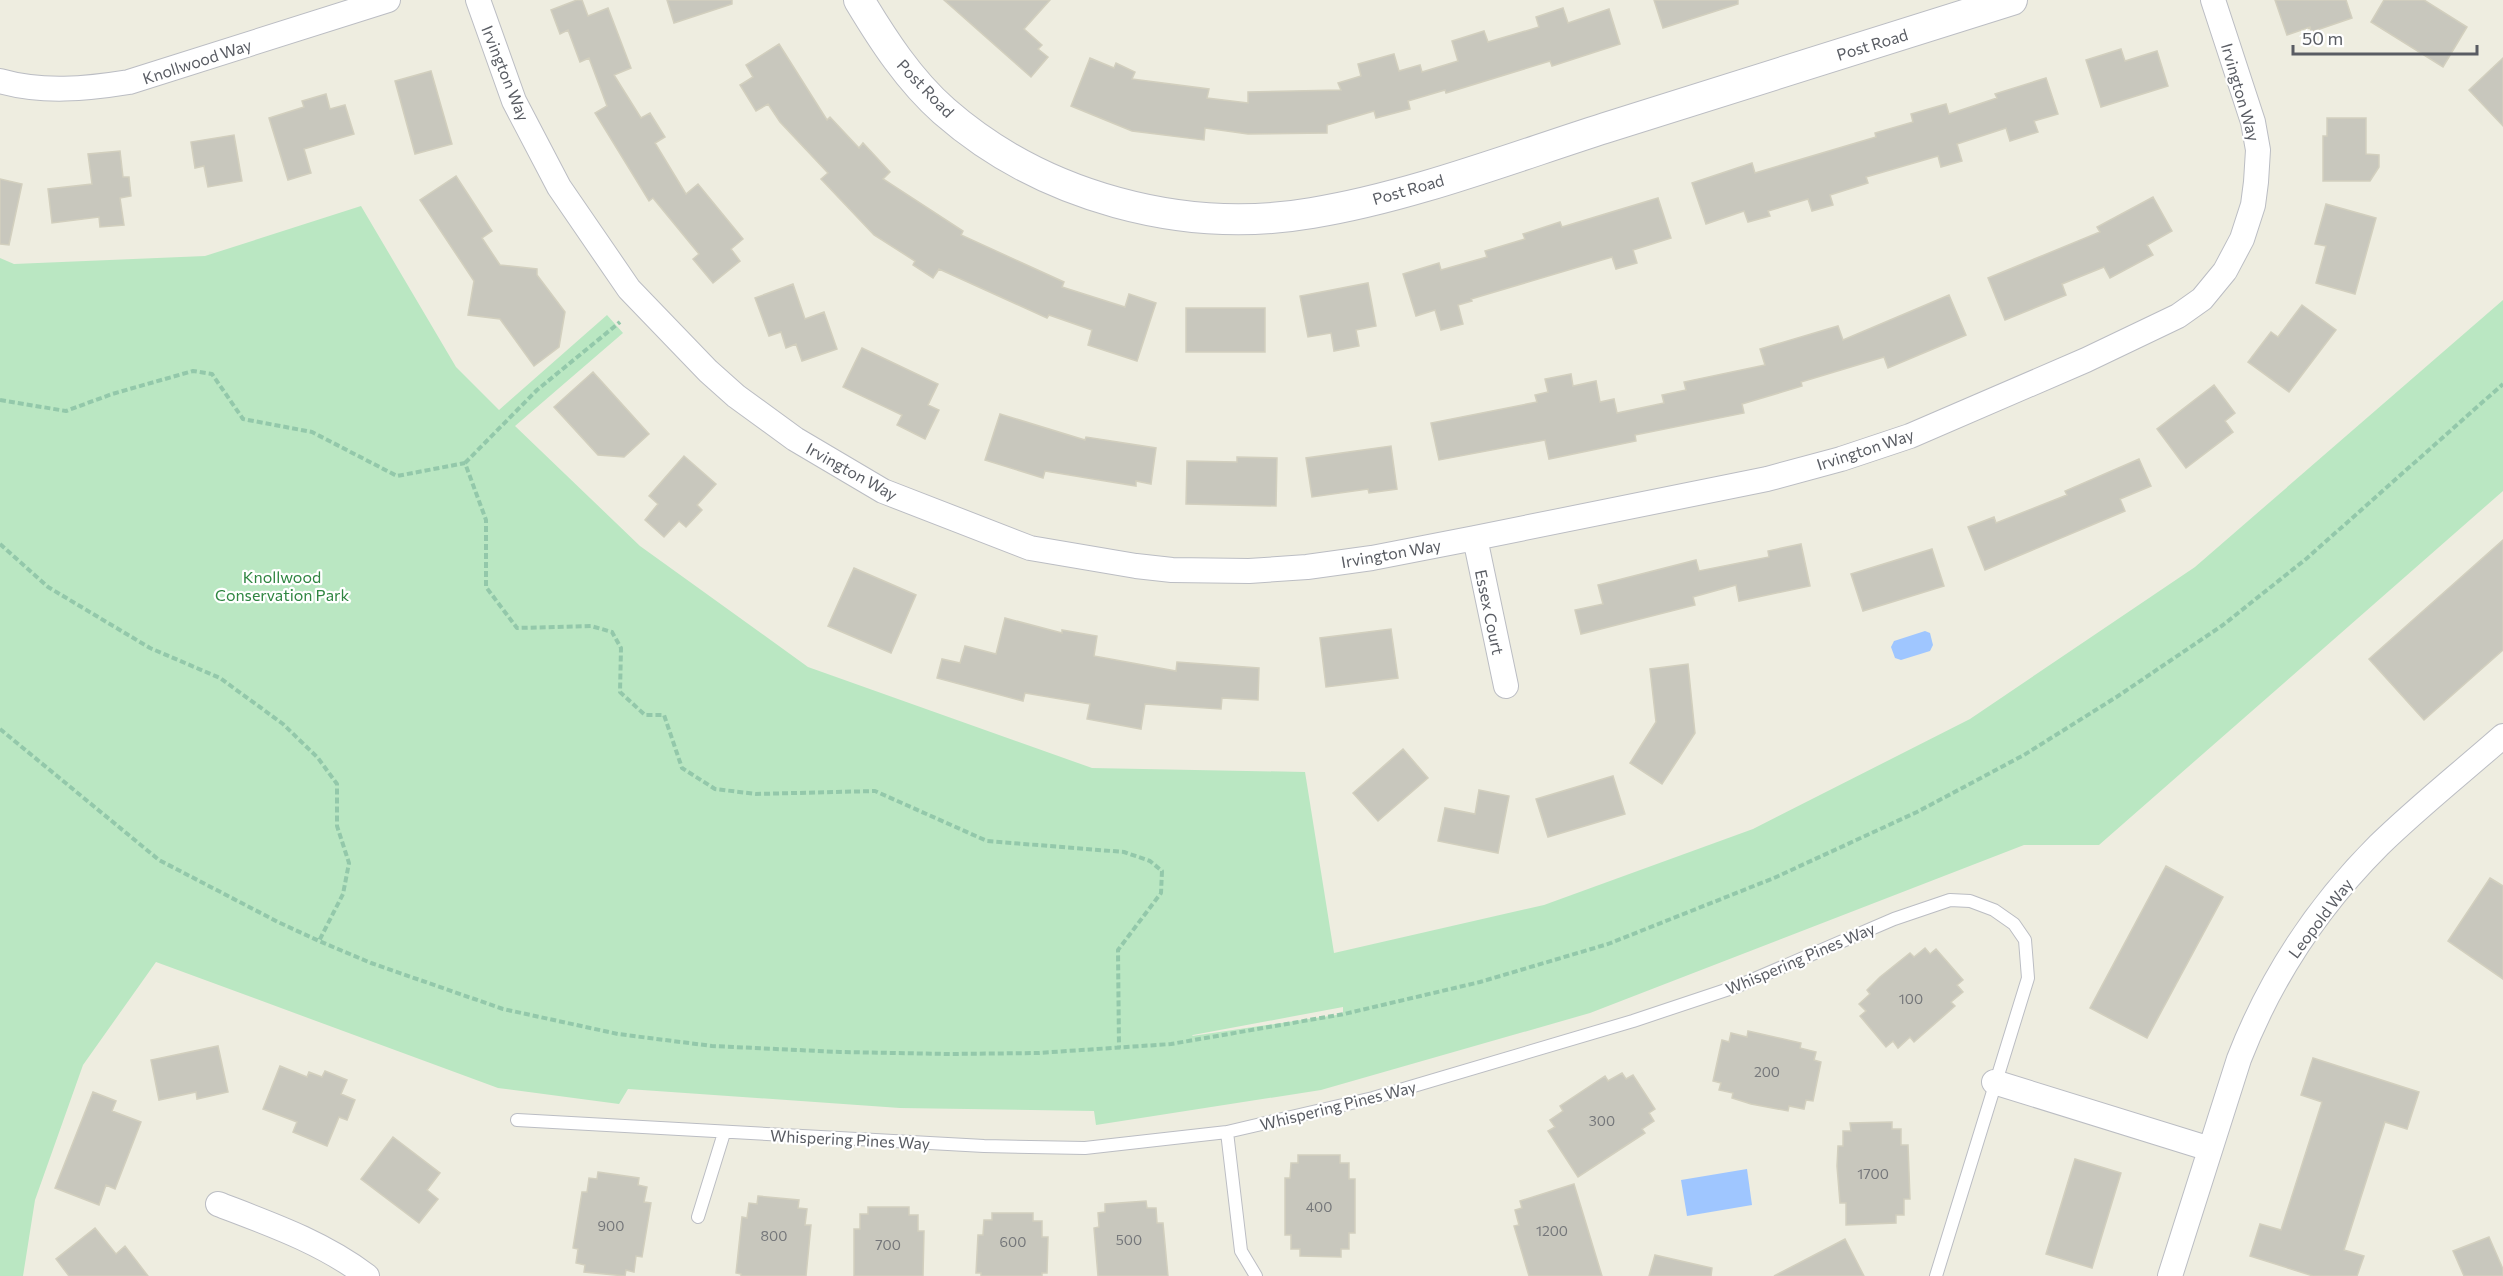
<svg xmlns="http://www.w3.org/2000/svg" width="2503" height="1276" font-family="Commissioner,sans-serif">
  <rect width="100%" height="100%" fill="#eeede0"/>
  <path fill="#bae7c2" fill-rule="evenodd" d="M361,206L456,367L499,410L607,315L623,333L515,426L640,546L808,667L1092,768L1305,772L1334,953L1544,905L1753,829L1970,719L2195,567L2503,300V491L2099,845H2024L1590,1013L1321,1090L1096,1125L1094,1111L900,1108L628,1089L619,1104L498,1088L156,962L83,1065L35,1200L23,1276H0V258L14,264L205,256ZM1343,1007V1014L1192,1036L1193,1035Z"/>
  <path fill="#9fc6ff" d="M1925,631L1930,633L1933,645L1930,651L1901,660L1895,658L1891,647L1894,641Z
    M1747,1169L1752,1205L1687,1216L1681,1180Z"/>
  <path fill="#c8c7bd" stroke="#d2cfbe" stroke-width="1.5" d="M577,0H582L588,16L608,8L631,68L614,75L641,118L650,113L665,137L655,143L686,194L698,184L743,239L731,249L740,261L713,283L693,259L699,254L653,198L649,201L595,113L607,106L589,58L580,62L568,30L560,34L551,10Z
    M667,0H732V4L674,23Z
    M944,0H1050L1024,29L1042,45L1038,49L1048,57L1031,77Z
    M1654,0H1738V4L1663,28Z
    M2275,0H2346L2352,18L2311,32L2310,27L2287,35Z
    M2384,0H2424L2467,27L2443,67L2371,22Z
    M1563,8L1568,23L1609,9L1620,44L1552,66L1550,61L1446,93L1445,90L1408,101L1410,109L1376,118L1374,111L1327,125V133L1248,134L1205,128L1204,140L1132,131L1071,106L1090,58L1114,68L1116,63L1135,72L1132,79L1209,89L1207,98L1248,103V92L1341,90L1338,83L1361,76L1358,64L1394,54L1399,71L1420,65L1422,72L1458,61L1452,41L1484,31L1488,42L1539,27L1536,17Z
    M779,44L827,120L830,117L859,148L863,143L890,172L883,179L963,231L961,235L1064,282L1062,287L1125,307L1129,294L1156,303L1137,361L1088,345L1092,330L1049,315L1047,318L939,269L933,278L913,265L915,261L874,235L821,179L828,173L780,122L768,104L756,111L740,85L753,77L746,65Z
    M2121,49L2125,61L2157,51L2168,86L2101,107L2086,60Z
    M2503,58V126L2469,90Z
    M431,71L452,144L415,154L395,81Z
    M2046,78L2058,114L2034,121L2038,132L2010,141L2006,128L1957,144L1962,161L1941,167L1938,156L1866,177L1868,183L1830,195L1833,205L1812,211L1808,199L1768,211L1770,216L1748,222L1744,211L1706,224L1692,183L1752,163L1755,173L1876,137L1875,133L1913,122L1911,114L1946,104L1949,114L1997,98L1995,94Z
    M326,94L330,109L345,105L354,134L304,149L311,173L288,180L269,118L304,107L302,101Z
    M2327,118H2366V154L2379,155V167L2370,181H2323V136H2327Z
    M234,135L242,181L208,187L204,166L195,168L191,142Z
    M120,151L123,177H129L131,196L120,198L124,225L100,227L99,217L52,223L48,189L92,184L88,154Z
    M456,176L492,231L482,238L500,265L537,269V275L565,312L559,347L534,366L500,319L468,315L474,281L420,200Z
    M0,179L22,184L9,245L0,244Z
    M2153,197L2172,231L2147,245L2153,255L2110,278L2104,267L2062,284L2066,295L2005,320L1988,278L2100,232L2097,227Z
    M1658,198L1671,238L1633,250L1637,263L1616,269L1612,257L1471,299L1472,301L1458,305L1463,324L1441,330L1435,310L1416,316L1403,274L1439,263L1441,270L1487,257L1485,251L1525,239L1523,234L1560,222L1562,227Z
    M2326,204L2376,218L2355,294L2316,283L2326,246L2315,244Z
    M1368,283L1376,326L1356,330L1359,346L1334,351L1331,333L1308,337L1300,296Z
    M793,284L805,319L824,312L837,349L802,361L796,344L786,348L781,332L769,336L755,298Z
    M1949,295L1966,335L1888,368L1884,357L1801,382L1802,386L1742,404L1744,413L1635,435L1636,441L1549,459L1545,440L1439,460L1431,423L1537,402L1535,395L1548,392L1545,379L1571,374L1573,386L1596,381L1600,402L1614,399L1617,413L1664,403L1662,395L1686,390L1684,382L1765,365L1760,349L1838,326L1843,340Z
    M2302,305L2336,330L2289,392L2248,362L2271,332L2278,337Z
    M1186,308H1265V352H1186Z
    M862,348L938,384L928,405L939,410L925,439L897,425L902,415L843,387Z
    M593,372L649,434L624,457L598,455L554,407Z
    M2214,385L2235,413L2225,421L2233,432L2186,468L2157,429Z
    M1000,414L1085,440L1086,437L1156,448L1151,484L1136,481V486L1045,471L1043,478L985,460Z
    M1391,446L1397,489L1369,493L1368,489L1312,497L1306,458Z
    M684,456L716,484L697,505L702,510L686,527L679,521L664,537L645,520L658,504L649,496Z
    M1237,457L1277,458L1276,506L1186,504L1187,461L1237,462Z
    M2139,459L2151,486L2120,499L2125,511L1985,570L1968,527L1994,517L1996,523L2067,495L2065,491Z
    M2503,540V650L2424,720L2369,659Z
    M1801,544L1810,586L1739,601L1736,585L1693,597L1695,605L1581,634L1575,610L1603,604L1598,585L1696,560L1699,571L1769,557L1768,551Z
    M1932,549L1944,586L1863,611L1851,574Z
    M854,568L916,595L891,653L828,626Z
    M1005,618L1062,633V630L1097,636L1094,656L1176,671L1177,662L1259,668L1258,700L1222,698L1221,709L1145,704L1141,729L1087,719L1090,704L1025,693L1023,701L937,678L942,659L960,663L965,646L996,654Z
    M1391,629L1398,678L1326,687L1320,638Z
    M1688,664L1695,733L1662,784L1630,763L1656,722L1650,669Z
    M1403,749L1428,778L1378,821L1353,793Z
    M1613,776L1625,814L1548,837L1536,799Z
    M1479,790L1509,796L1498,853L1438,841L1445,808L1475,814Z
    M2166,866L2223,897L2147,1038L2090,1008Z
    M2490,878L2503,886V979L2448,941Z
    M1925,948L1930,954L1936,949L1963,980L1957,985L1963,992L1951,1002L1955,1006L1914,1042L1910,1037L1898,1048L1893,1041L1886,1047L1860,1016L1866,1011L1859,1004L1870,994L1867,990L1880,977L1910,953L1914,957Z
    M1748,1031L1801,1043L1800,1048L1816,1052L1814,1060L1821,1062L1813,1101L1806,1100L1804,1109L1789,1106L1788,1111L1751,1104L1732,1098L1733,1093L1719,1090L1721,1083L1713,1081L1722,1040L1729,1042L1731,1033L1747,1037Z
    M218,1046L228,1092L197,1099L196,1092L159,1100L151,1060Z
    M2313,1058L2419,1092L2407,1129L2385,1122L2344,1250L2364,1256L2357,1276H2313L2250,1256L2260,1224L2281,1230L2322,1102L2301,1095Z
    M280,1066L307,1077L309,1072L322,1077L325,1071L347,1080L341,1094L355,1100L347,1120L339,1117L327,1146L293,1132L297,1122L263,1109Z
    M1622,1073L1626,1079L1633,1075L1655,1109L1649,1113L1654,1121L1642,1129L1645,1133L1578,1177L1548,1131L1555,1127L1550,1120L1563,1111L1560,1106L1605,1076L1608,1081Z
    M93,1092L116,1101L112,1111L141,1122L115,1189L106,1185L99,1205L55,1188Z
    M1892,1122V1129H1901V1145H1908L1910,1199H1904V1215H1896V1223L1846,1225V1203H1840L1837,1166L1838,1146H1843V1131H1851L1850,1123Z
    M393,1137L440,1173L427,1190L438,1199L419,1223L361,1179Z
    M1298,1155H1340V1163H1349V1179H1355V1233H1349V1249H1341V1257L1300,1256V1249H1291V1235H1285V1178H1290L1291,1163H1298Z
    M2075,1159L2121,1173L2092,1268L2046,1254Z
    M598,1172L639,1178L638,1185L647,1187L644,1202L651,1203L642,1257L636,1256L634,1272L626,1270L625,1276L584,1272L585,1265L576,1263L578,1249L573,1248L582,1192H587L589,1178L597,1179Z
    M1574,1184L1602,1276H1529L1514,1226L1519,1225L1515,1210L1522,1208L1520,1201Z
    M758,1196L799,1200L798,1208L807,1209L805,1225H811L806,1276H741V1274L736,1273L742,1217L747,1218L749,1203L757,1204Z
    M1146,1201L1147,1208H1156L1157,1223H1163L1168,1276H1098L1094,1228L1099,1227L1098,1213L1105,1212V1204Z
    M868,1207H909V1215H918V1231H924L923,1276H854V1229H860V1214H868Z
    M992,1213H1033V1221H1042V1237H1048L1047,1273H1042V1276H981V1273H976L978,1235H983L984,1220H992Z
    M95,1228L116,1254L125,1246L148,1276H69L56,1259Z
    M2489,1237L2503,1269V1276H2464L2453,1251Z
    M1845,1239L1864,1276H1774Z
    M1655,1255L1712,1268L1711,1276H1649Z"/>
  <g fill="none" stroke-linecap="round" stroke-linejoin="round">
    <g stroke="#bbbdc3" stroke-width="14">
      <path id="service" d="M517,1120L984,1146L1085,1148L1227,1132L1373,1098L1633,1021L1738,986L1894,919L1950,900L1970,901L1994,910L2014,924L2025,940L2028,978L1936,1276
        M1227,1132L1241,1251L1256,1276
        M698,1217L724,1133"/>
    </g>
    <g stroke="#bbbdc3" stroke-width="26">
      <path id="minor" d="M478,0L514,101L559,187L629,289L708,371L736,396L795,439L883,491L1030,548L1136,566L1172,570L1249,571L1307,567L1372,558L1475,538L1767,479L1841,459L1910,436L2086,360L2178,316L2202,299L2225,271L2242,239L2253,205L2256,182L2258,150L2253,122L2213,0
        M0,81C42,93 86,89 129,82L388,0
        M1475,538L1506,686
        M1994,1082L2210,1149
        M218,1204C270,1224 322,1242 367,1276
        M2170,1276L2239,1059C2270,979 2318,906 2379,845C2418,807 2462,772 2503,736"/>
    </g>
    <g stroke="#bbbdc3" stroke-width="32">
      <path id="tertiary" d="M859,0C883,40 909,80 944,111C1042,197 1184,235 1312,213C1410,197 1511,158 1605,128C1741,85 1877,43 2012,0"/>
    </g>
    <path stroke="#93c8aa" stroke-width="4" stroke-dasharray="6 3" stroke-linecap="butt" d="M0,400L66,411L112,394L193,371L212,374L243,419L312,432L397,476L465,463L486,520V587L517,628L591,626L612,632L621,648L620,692L645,715H664L682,768L715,789L756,794L875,791L987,841L1124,852L1150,861L1162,871L1161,893L1118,950L1119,1048
      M465,463L537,390L620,322
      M0,544L48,587L150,648L220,678L283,724L318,758L337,784V826L349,863L343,894L319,941
      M0,729L159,860L278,922L319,941L371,963L503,1009L618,1034L712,1046L840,1052L950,1054L1038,1053L1171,1044L1344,1014L1480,982L1608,944L1774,878L1917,812L2024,755L2118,696L2223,625L2306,559L2503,384"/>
    <use href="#service" stroke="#fff" stroke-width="12"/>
    <use href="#minor" stroke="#fff" stroke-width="24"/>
    <use href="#tertiary" stroke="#fff" stroke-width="30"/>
  </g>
  <g text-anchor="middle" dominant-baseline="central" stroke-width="4.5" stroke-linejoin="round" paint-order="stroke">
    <g font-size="14" fill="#75777a">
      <text x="1911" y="998">100</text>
      <text x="1767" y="1071">200</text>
      <text x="1602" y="1120">300</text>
      <text x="1873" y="1173">1700</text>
      <text x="1319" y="1206">400</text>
      <text x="611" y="1225">900</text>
      <text x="1552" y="1230">1200</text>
      <text x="774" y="1235">800</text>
      <text x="1129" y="1239">500</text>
      <text x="1013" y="1241">600</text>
      <text x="888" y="1244">700</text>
    </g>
    <g font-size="16" fill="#595c63" stroke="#fff">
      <text transform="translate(1872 44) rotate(-17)">Post Road</text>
      <text transform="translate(197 61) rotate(-18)">Knollwood Way</text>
      <text transform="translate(506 73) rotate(68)">Irvington Way</text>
      <text transform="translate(926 88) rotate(46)">Post Road</text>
      <text transform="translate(2241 92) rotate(74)">Irvington Way</text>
      <text transform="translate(1408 189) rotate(-16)">Post Road</text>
      <text transform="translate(1865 449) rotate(-18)">Irvington Way</text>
      <text transform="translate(852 471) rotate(29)">Irvington Way</text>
      <text transform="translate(1391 553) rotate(-10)">Irvington Way</text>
      <text transform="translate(1490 612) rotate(78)">Essex Court</text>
      <text transform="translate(2320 918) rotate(-53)">Leopold Way</text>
      <text transform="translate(1800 958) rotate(-23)">Whispering Pines Way</text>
      <text transform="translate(1338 1105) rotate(-14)">Whispering Pines Way</text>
      <text transform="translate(850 1139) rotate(3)">Whispering Pines Way</text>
    </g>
    <g font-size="16" fill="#2e8540" stroke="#fff">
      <text x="282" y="576">Knollwood<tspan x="282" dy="18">Conservation Park</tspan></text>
    </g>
  </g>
  <path d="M2293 45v9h184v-9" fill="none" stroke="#595c63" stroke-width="3"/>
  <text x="2302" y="45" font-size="18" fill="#595c63" stroke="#ffffff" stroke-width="4.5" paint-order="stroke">50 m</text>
</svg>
